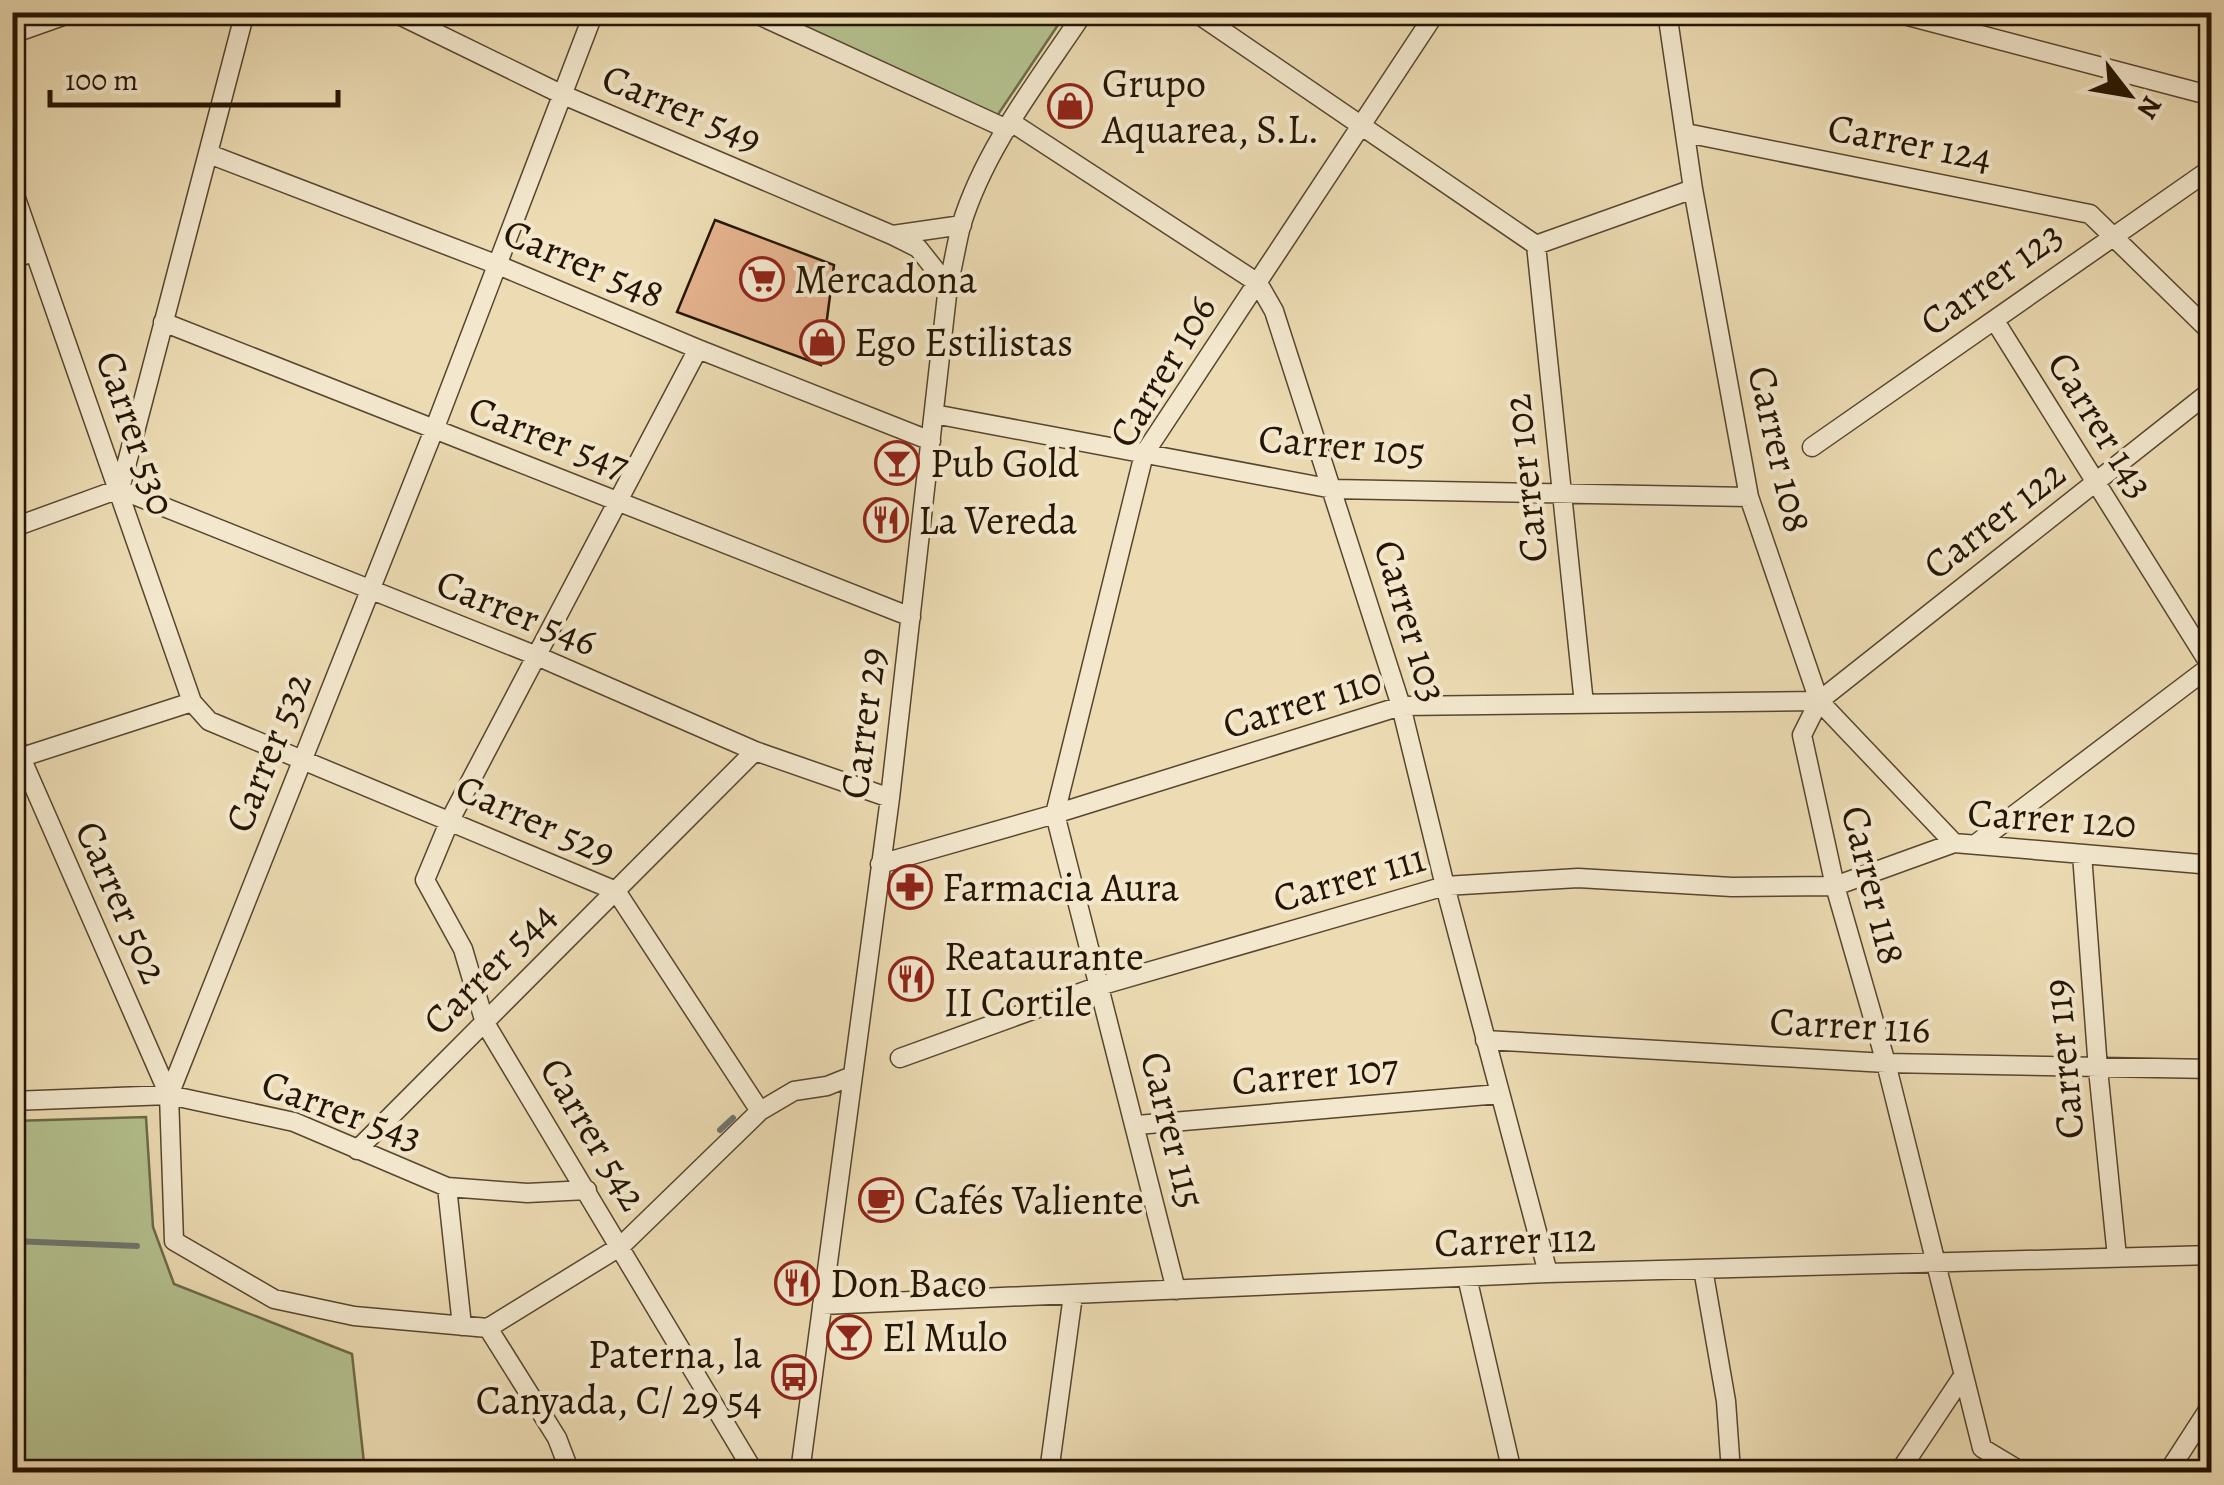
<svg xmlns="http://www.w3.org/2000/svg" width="2224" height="1485" font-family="Alegreya,serif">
  <rect width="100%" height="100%" fill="#ecdbb3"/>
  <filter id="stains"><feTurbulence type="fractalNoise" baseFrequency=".002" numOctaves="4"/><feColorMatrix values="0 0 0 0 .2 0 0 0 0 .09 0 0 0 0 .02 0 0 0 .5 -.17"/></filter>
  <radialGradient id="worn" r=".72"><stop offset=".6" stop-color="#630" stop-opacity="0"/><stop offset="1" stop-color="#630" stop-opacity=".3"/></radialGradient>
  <path fill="#b4c18f" stroke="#6c6b48" stroke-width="2.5" d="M759,13H1066L997,116Z
    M146,1117L153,1227L174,1284L352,1354L365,1472H13V1121Z"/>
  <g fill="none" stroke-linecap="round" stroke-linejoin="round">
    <path stroke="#6e776f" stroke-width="6" d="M720,1130L733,1118
      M12,1241L137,1246"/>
  </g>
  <path fill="#e5b38f" stroke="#251500" stroke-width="2.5" d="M715,220L834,265L821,365L677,312Z"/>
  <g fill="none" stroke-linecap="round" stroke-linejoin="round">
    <g stroke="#57462d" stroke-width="21">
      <path id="street" d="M393,12L561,94L892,235L918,248L948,286
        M594,12L434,430L169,1095L174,1241L274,1299L354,1316L488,1328L621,1246L760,1111L794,1091L827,1086L852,1076
        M752,12L1007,129
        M1195,12L1536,245L1693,189
        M1667,12L1693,189L1749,497L1819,701L1954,843
        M1893,12L2212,96
        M12,34L74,12
        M1011,122L1258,283L1274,311L1401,706L1445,886L1548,1273
        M1686,133L2090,214L2212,333
        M209,154L498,265L698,349L931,441
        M12,187L192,702L209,721L616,891L760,1111
        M893,235L962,225
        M1536,245L1584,704
        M12,260L34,251
        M1995,321L2212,668
        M163,322L911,617
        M698,349L450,820L425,880L463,949L485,1023L754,1472
        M934,414L1333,489L1749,497
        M1812,447L2212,168
        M119,489L537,656L755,751L890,798
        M120,489L245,12
        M12,528L119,489
        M12,737L169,1095
        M13,760L192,702
        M1977,843L2212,665
        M2082,854L2098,1069L2117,1257
        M880,864L1055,814L1401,706L1819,701
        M1485,1040L1886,1063L2212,1069
        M900,1058L1099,986L1445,886L1578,878L1732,887L1835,886L1954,843L2212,865
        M12,1101L169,1095L294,1122L447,1187L527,1193L587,1190
        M1137,1125L1499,1094
        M357,1150L755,751
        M447,1187L462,1326
        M1703,1269L1726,1401L1731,1472
        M1467,1277L1512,1472
        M1176,1290L1055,814L1144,454L1436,12
        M822,1305L1548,1273L2212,1255
        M488,1328L557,1438L570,1472
        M800,1472L890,798L948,286C953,266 956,246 961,226C985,147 1039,80 1084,12
        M1049,1472L1073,1295
        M1899,1472L1963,1376
        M2022,1472L1982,1448L1886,1063L1835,886L1802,735L1819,701L2212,390
        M2168,1472L2212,1404"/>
    </g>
    <use href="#street" stroke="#f3e8ce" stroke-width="18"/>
  </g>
  <defs>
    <g id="shop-ring" transform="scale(2.25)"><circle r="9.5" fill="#f3e8ce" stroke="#8f2418" stroke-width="1.5"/><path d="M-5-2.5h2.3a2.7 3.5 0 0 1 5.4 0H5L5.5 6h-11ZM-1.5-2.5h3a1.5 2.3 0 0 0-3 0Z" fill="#8f2418"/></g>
    <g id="supermarket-ring" transform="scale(2.25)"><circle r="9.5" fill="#f3e8ce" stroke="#8f2418" stroke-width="1.5"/><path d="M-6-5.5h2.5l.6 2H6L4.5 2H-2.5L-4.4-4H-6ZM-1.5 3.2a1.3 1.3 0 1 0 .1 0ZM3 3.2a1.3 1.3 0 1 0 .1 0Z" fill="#8f2418"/></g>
    <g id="bar-ring" transform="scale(2.25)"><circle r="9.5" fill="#f3e8ce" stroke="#8f2418" stroke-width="1.5"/><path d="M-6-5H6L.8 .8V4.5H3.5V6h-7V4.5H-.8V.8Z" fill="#8f2418"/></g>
    <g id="restaurant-ring" transform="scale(2.25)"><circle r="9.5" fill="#f3e8ce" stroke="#8f2418" stroke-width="1.5"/><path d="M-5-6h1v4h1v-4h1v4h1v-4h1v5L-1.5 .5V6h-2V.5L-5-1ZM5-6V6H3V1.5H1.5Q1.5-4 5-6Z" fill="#8f2418"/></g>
    <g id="pharmacy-ring" transform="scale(2.25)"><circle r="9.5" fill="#f3e8ce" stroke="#8f2418" stroke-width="1.5"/><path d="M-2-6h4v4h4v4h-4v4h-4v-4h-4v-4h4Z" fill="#8f2418"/></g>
    <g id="cafe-ring" transform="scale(2.25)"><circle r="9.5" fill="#f3e8ce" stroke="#8f2418" stroke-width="1.5"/><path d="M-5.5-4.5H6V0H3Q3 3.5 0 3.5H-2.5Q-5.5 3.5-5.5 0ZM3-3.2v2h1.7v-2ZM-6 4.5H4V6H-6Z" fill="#8f2418"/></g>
    <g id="bus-ring" transform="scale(2.25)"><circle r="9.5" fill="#f3e8ce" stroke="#8f2418" stroke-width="1.5"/><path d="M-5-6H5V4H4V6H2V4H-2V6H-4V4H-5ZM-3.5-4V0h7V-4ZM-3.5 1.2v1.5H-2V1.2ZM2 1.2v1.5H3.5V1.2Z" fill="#8f2418"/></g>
  </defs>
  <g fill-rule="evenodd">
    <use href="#shop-ring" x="1070" y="106"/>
    <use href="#supermarket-ring" x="762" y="279"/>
    <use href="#shop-ring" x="822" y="342"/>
    <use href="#bar-ring" x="897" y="463"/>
    <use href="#restaurant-ring" x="886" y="520"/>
    <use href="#pharmacy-ring" x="910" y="887"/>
    <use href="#restaurant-ring" x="911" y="979"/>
    <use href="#cafe-ring" x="881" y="1200"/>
    <use href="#restaurant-ring" x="797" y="1283"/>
    <use href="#bar-ring" x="849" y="1337"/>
    <use href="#bus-ring" x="794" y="1377"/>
  </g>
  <g text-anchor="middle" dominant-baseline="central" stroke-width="8" stroke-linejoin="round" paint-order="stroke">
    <g font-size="40" fill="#251500" stroke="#f3e8ce" text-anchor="start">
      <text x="1102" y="83">Grupo<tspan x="1102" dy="46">Aquarea, S.L.</tspan></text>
      <text x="794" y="279">Mercadona</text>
      <text x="854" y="342">Ego Estilistas</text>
      <text x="930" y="463">Pub Gold</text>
      <text x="918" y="520">La Vereda</text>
      <text x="942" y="887">Farmacia Aura</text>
      <text x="944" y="956">Reataurante<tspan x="944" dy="46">II Cortile</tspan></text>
      <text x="914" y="1200">Cafés Valiente</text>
      <text x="830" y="1283">Don Baco</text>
      <text x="882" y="1337">El Mulo</text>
      <text x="762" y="1354" text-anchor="end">Paterna, la<tspan x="762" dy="46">Canyada, C/ 29 54</tspan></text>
    </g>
    <g font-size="40" fill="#251500" stroke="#f3e8ce">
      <text transform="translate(682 108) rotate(23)">Carrer 549</text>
      <text transform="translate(1910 142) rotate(11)">Carrer 124</text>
      <text transform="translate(584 263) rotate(23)">Carrer 548</text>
      <text transform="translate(1991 278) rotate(-36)">Carrer 123</text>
      <text transform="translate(1162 371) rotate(-59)">Carrer 106</text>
      <text transform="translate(2101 425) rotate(58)">Carrer 143</text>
      <text transform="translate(136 433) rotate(71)">Carrer 530</text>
      <text transform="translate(549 437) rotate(21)">Carrer 547</text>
      <text transform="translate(1342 445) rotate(5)">Carrer 105</text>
      <text transform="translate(1780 449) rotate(77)">Carrer 108</text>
      <text transform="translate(1525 478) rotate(-96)">Carrer 102</text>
      <text transform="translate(1994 519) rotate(-38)">Carrer 122</text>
      <text transform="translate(517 612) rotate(22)">Carrer 546</text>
      <text transform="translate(1411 621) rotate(73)">Carrer 103</text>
      <text transform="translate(1302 702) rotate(-17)">Carrer 110</text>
      <text transform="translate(863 723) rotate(-83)">Carrer 29</text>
      <text transform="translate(268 752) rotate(-68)">Carrer 532</text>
      <text transform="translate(2052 818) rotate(4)">Carrer 120</text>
      <text transform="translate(536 820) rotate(24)">Carrer 529</text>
      <text transform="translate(1349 878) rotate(-16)">Carrer 111</text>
      <text transform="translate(1874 885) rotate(76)">Carrer 118</text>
      <text transform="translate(122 902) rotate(66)">Carrer 502</text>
      <text transform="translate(489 968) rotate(-45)">Carrer 544</text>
      <text transform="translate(1850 1025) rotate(3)">Carrer 116</text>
      <text transform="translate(2063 1059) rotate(-95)">Carrer 119</text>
      <text transform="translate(1315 1074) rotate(-5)">Carrer 107</text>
      <text transform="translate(342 1110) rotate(20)">Carrer 543</text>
      <text transform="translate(1173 1130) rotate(76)">Carrer 115</text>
      <text transform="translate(594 1134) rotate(59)">Carrer 542</text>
      <text transform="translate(1515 1240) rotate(-2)">Carrer 112</text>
    </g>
  </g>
  <rect width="2224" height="1485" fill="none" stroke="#ecdbb3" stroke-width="50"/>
  <rect x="15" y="15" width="2194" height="1455" fill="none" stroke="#251500" stroke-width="5"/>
  <rect x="25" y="25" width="2174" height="1435" fill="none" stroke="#251500" stroke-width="2.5"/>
  <g transform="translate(2129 95) rotate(121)" stroke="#f3e8ce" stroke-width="8" paint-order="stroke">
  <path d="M0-8L18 38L0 25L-18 38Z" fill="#251500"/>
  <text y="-15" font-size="28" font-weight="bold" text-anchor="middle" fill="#251500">N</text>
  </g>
  <path d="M50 90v15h288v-15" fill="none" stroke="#251500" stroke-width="5"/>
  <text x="65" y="90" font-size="30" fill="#251500" stroke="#f3e8ce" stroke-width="8" paint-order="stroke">100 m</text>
  <rect width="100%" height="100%" filter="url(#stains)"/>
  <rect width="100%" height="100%" fill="url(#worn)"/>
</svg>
